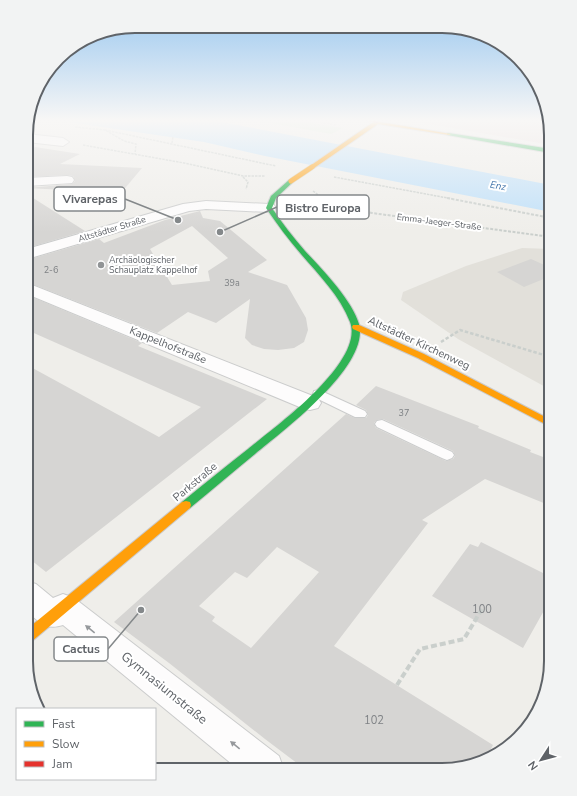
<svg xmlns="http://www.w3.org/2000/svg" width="577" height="796" font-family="'Nunito Sans',sans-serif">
  <rect width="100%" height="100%" fill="#efeeea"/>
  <path fill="#e2e0da" d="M522,248L551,249V390L458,339L401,300L403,292L466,266Z"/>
  <path fill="#eae0de" d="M406,120H548L551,135V145Z"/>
  <path fill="#d8ebd6" d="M254,120H294L343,128L331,134Z"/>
  <path fill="#bfe0f9" d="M55,120H211L248,127L551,185V212L265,156L204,142Z"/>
  <path fill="#d6d5d3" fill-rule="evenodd" d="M35,147L80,154L60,164L142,168L121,193L27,188L72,184L75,181L73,176L67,175L27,177V153Z
    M30,196L85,231L27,248V206Z
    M200,211L203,218L220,221L267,260L248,272L287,285L306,318L308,330L304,342L294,348L278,350L264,349L252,345L245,338L250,299L216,323L188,312L157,333L27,282V260L99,239L104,243L165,220ZM192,226L228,258L208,271L210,281L172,285L150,249Z
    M531,259L551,268V276L524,287L497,272Z
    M27,295L142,343L138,346L267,399L46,572L26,556L27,365L159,437L201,407L27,330Z
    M376,386L479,426L478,428L531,450L530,452L551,460V506L485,479L422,520L428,523L334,646L493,745L485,760L442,770H306L265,739L169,663L114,622L346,414L355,418H366L368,415L366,410L356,405ZM383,419L453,451L455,456L453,459L446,461L376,428L374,423L377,420ZM277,547L319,572L251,648L212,621L215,617L199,606L235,572L247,578Z
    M481,542L551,577V598L523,648L432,596L470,544L478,547Z"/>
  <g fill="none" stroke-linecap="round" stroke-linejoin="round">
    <g stroke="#cbcccc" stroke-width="2">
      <path id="lane" d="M319,390L365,411L367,414L365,417H355L314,397L313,394L314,391Z
        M382,420L452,452L454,455L452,458L447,460L442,458L377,427L375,424L377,421Z"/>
    </g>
    <g stroke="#cbcccc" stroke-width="2">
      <path id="street" d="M27,134L63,138L69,142L63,146L27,142Z
        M67,176L72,177L74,180L72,183L27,186V178Z
        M206,201L269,204L274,205L276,208L274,211L269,212L206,209L189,211L27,259V249L183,204Z
        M27,283L318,398L321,403L318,408L310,410L302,408L27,294Z
        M26,581L36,584L53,598L63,594L74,598L279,756L284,770L238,769L63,625C45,631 39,621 26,611Z"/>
    </g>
    <g stroke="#cacacb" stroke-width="2">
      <path id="fast" d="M449,133L551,149V153L447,135V133Z
        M289,180L294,181L276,198L272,208C282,223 293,237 305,251C322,269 352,300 359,324C370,366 284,430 255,454C233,472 212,490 190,508L186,509L182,508L181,505L182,502C204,484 226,466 248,449C275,427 365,362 350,322C340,296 319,275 301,254C288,239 277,224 266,208L271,196Z"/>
    </g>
    <g stroke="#cacacb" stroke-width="2">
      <path id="slow" d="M375,121L451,134L449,135L378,124L314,168H310V166Z
        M353,325H359L424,354L551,420V427L418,358L353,329L352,327Z
        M186,501L190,502L191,505L190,508L31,642L26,644V630L182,502Z"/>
    </g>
    <g stroke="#cacacb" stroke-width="2">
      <path id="jam" d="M365,120H375L379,122L377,123Z"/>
    </g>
    <path stroke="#cacfcc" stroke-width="1.5" stroke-dasharray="2.5 1" stroke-linecap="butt" d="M306,120L337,125
      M75,127L105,130L124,141L136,144L135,154
      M105,130L276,166
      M172,143L173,137
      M83,145L184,163L243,176H265
      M243,177L248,182L246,189
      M334,177L453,199
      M313,191L324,199"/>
    <path stroke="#cacfcc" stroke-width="2" stroke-dasharray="3 1.5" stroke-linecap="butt" d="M323,198L328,202L372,213L551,237
      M447,198L551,218
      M300,201H327"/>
    <path stroke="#cacfcc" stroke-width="2.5" stroke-dasharray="3.5 2" stroke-linecap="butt" d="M441,342L460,330L551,357"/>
    <path stroke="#cacfcc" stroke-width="4" stroke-dasharray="6 3" stroke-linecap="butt" d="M397,685L420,649L464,639L482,609"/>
    <use href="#lane" fill="#fdfcfc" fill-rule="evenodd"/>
    <use href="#street" fill="#fdfcfc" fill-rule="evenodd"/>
    <use href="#fast" fill="#30b455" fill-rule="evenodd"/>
    <use href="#slow" fill="#ff9f0a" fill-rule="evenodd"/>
    <use href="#jam" fill="#e5322d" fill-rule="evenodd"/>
    <g stroke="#d7ceb8" stroke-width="6" stroke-linecap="butt">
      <path id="slow-bridge" d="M291,181L312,167"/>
    </g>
    <use href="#slow-bridge" stroke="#ff9f0a" stroke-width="5"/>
  </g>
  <defs><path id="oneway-solid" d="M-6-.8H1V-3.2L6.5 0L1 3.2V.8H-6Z"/></defs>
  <g fill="#96999c">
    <use href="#oneway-solid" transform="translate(90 629) rotate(-141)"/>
    <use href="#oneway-solid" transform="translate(235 745) rotate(-141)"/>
  </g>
  <linearGradient id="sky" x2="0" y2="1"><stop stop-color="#97c6ef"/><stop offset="0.52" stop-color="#f8f7f6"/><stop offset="1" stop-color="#f8f7f6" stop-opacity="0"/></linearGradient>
  <rect width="577" height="232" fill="url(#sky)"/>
  <circle fill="#919496" stroke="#fff" stroke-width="1.5" cx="101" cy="265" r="4"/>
  <g text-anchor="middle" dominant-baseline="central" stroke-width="4" stroke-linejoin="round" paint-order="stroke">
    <g font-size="9" fill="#5f6368" stroke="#fff">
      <text transform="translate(439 222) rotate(7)">Emma-Jaeger-Straße</text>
      <text transform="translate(112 229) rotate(-17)">Altstädter Straße</text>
    </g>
    <g font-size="9" fill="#5f6368" stroke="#fff" text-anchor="start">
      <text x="109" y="260">Archäologischer<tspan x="109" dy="10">Schauplatz Kappelhof</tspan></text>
    </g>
    <g font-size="9" fill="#7e8184">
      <text x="51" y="270">2-6</text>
      <text x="232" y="283">39a</text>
      <text x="404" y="413">37</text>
    </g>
    <g font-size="10" font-style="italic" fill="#4174aa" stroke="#fff">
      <text transform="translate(498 186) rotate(11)">Enz</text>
    </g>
    <g font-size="11" fill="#5f6368" stroke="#fff">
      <text transform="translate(419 343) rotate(25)">Altstädter Kirchenweg</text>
      <text transform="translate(168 345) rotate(22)">Kappelhofstraße</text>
      <text transform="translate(195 482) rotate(-40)">Parkstraße</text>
    </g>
    <g font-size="11" fill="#7e8184">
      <text x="482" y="609">100</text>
      <text x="374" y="720">102</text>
    </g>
    <g font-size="13" fill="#5f6368" stroke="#fff">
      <text transform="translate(164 688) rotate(39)">Gymnasiumstraße</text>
    </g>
  </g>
  <path d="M0 0H577V796H0ZM135 33H442A102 102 0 0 1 544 135V661A102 102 0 0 1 442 763H135A102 102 0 0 1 33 661V135A102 102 0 0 1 135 33Z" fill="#f2f3f3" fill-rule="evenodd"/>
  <path fill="none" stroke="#5f6368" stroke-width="2" d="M135 33H442A102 102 0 0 1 544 135V661A102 102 0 0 1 442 763H135A102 102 0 0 1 33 661V135A102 102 0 0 1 135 33Z"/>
  <path fill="none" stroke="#84888a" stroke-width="1.5" d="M178 220L125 199M220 232L277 207M141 610L108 649"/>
  <g fill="#84888a" stroke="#fff" stroke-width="1.5">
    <circle cx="178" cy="220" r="4"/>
    <circle cx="220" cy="232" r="4"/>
    <circle cx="141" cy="610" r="4"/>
  </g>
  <g fill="#fff" stroke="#84888a" stroke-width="1.5">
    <rect x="54" y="187" width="71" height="24" rx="4"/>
    <rect x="277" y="195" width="92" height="24" rx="4"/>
    <rect x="54" y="637" width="54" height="24" rx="4"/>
  </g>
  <g font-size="12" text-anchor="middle" font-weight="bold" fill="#5f6368">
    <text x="90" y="203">Vivarepas</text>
    <text x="323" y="212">Bistro Europa</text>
    <text x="81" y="653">Cactus</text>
  </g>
  <rect x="16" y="708" width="140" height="72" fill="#ffffff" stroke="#bfc1c3"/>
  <rect x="24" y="721" width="20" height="6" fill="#30b455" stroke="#bfc1c3"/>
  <text x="52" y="728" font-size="12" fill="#5f6368">Fast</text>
  <rect x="24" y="741" width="20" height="6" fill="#ff9f0a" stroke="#bfc1c3"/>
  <text x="52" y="748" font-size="12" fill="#5f6368">Slow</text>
  <rect x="24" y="761" width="20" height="6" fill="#e5322d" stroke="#bfc1c3"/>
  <text x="52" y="768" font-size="12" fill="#5f6368">Jam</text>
  <g transform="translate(541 760) rotate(234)" stroke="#ffffff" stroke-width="3" paint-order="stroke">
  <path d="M0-3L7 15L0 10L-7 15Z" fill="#5f6368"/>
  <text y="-6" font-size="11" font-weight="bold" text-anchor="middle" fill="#5f6368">N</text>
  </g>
</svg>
